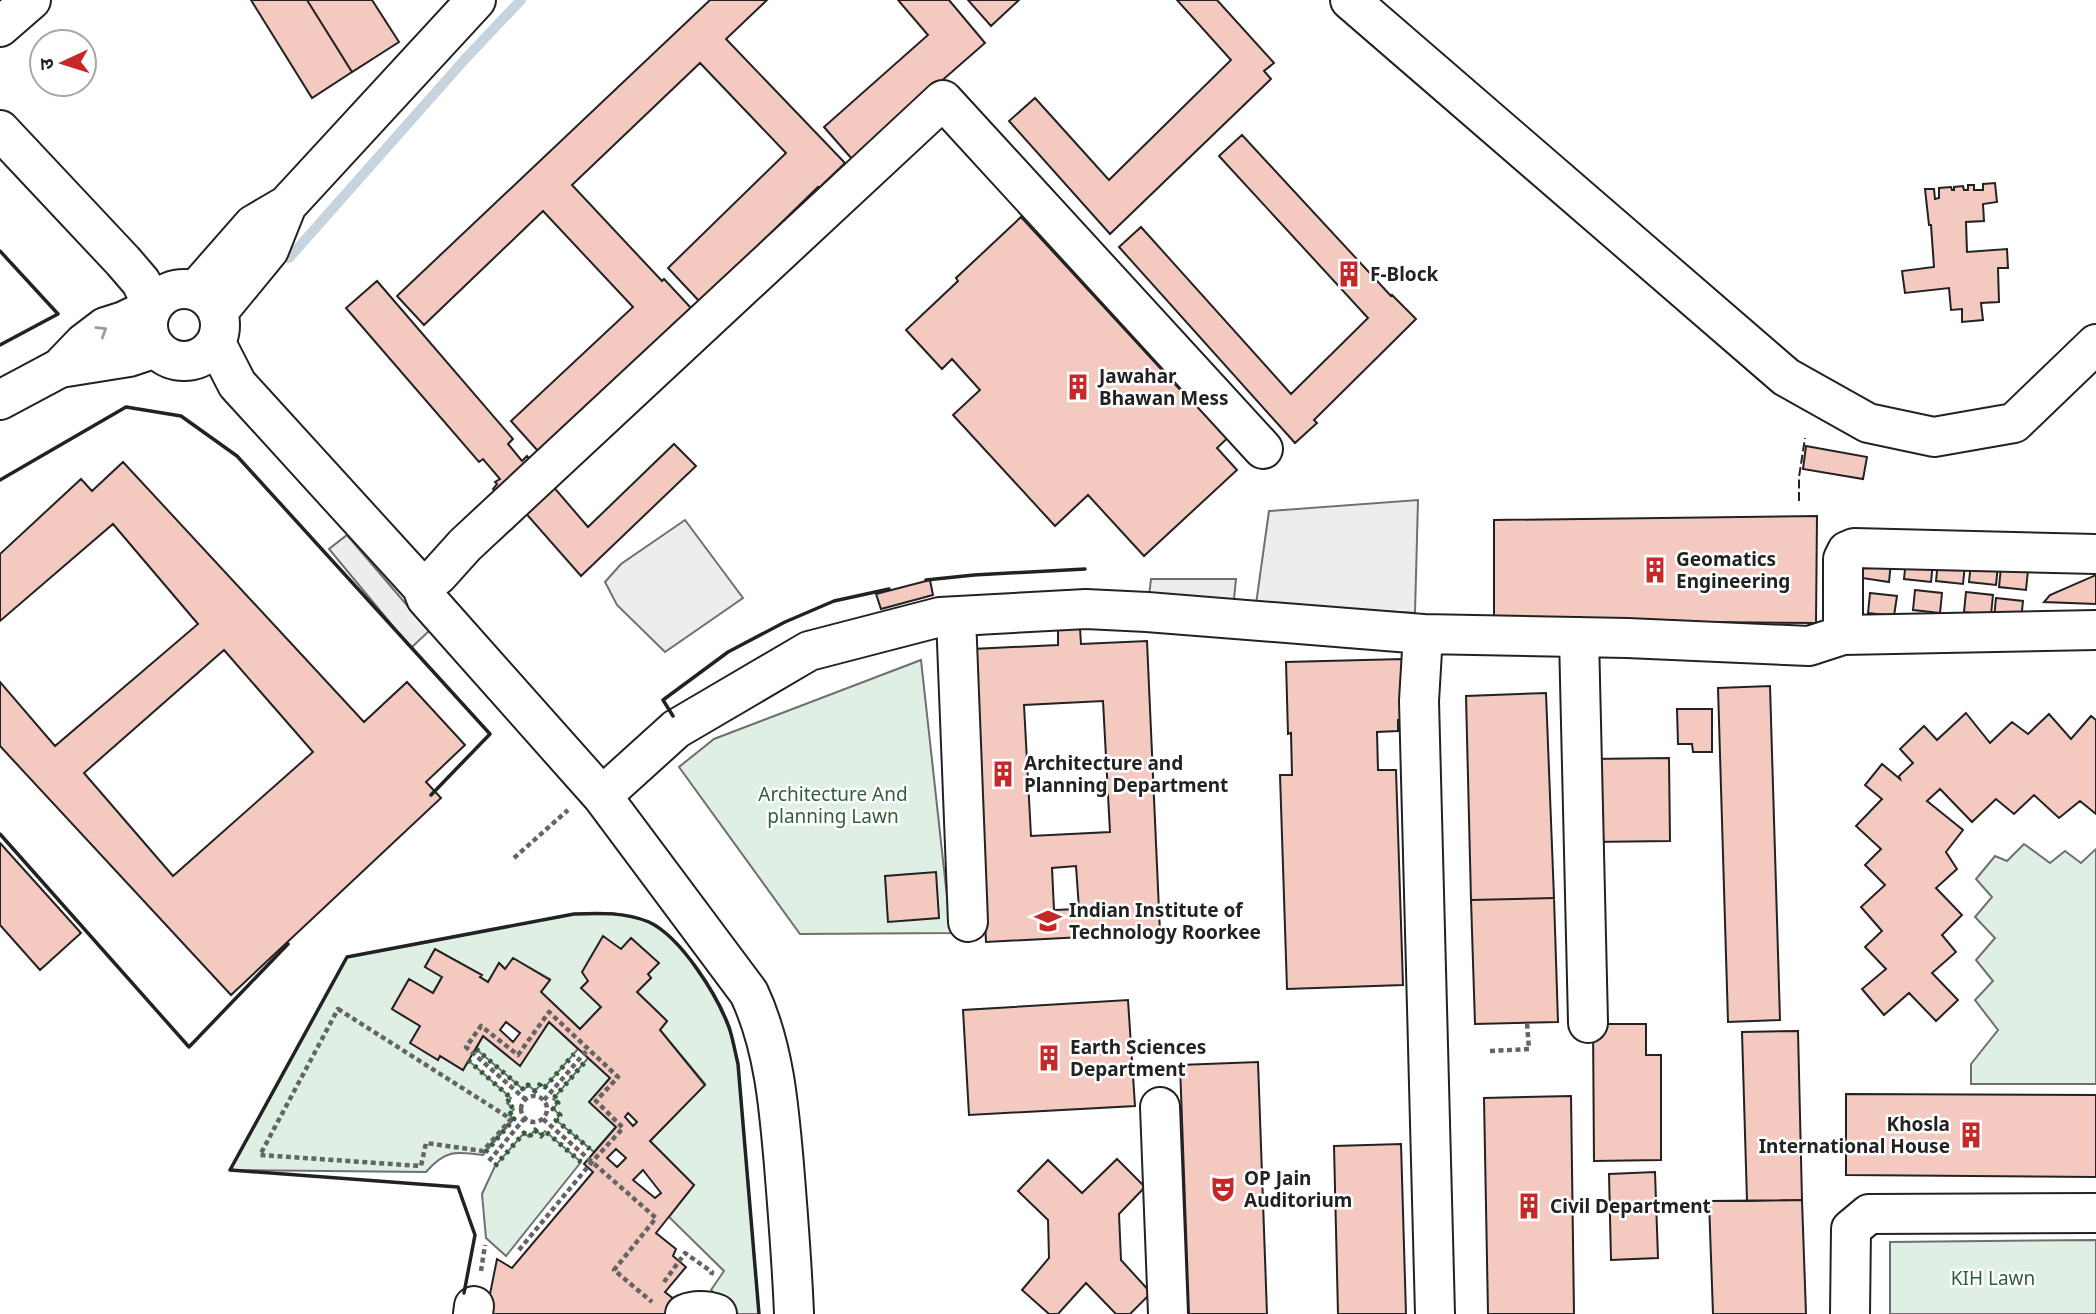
<svg xmlns="http://www.w3.org/2000/svg" width="2096" height="1314" font-family="'Noto Sans','Noto Sans Devanagari',sans-serif">
  <rect width="100%" height="100%" fill="#fff"/>
  <path fill="#e0efe3" stroke="#6f6f6f" stroke-width="2" d="M921,660L951,933L800,934L679,767L714,739Z
    M2024,844L2050,863L2065,851L2081,863L2096,849V1084H1971V1064L1998,1030L1975,1000L1993,981L1976,960L1995,938L1975,917L1992,897L1976,879L1995,856L2007,861Z
    M612,913C624,916 639,917 650,923C682,939 715,993 728,1027C733,1038 735,1052 738,1064L759,1314H738L711,1290L724,1271L669,1217L694,1185L650,1141L705,1084L660,1030L667,1021L637,992L651,978L648,974L658,963L621,949L582,988L601,1007L580,1029L541,992L550,979L514,959L505,969L500,964L488,982L480,977L481,975L435,949L425,967L442,977L433,993L409,979L392,1009L420,1026L438,1059L440,1056L463,1070L468,1060L511,1098L507,1103L514,1109L509,1115L514,1119L483,1155C456,1151 445,1150 426,1172L230,1170L347,957L574,914Z
    M549,1022L578,1049L545,1087L541,1084L535,1091L528,1085L524,1090L476,1049L483,1036L520,1065Z
    M588,1058L610,1078L590,1102L616,1127L594,1152L556,1120L560,1115L553,1109L558,1103L553,1099Z
    M535,1130L541,1135L545,1131L581,1162L506,1256L486,1238L482,1194L495,1166L524,1133L529,1137Z
    M2096,1240V1314H1890V1242Z"/>
  <path fill="#ededed" stroke="#6f6f6f" stroke-width="2" d="M1418,500L1415,613L1256,604L1269,511Z
    M685,520L743,598L665,652L617,605L605,582L621,564Z
    M347,535L429,631L411,648L329,549Z
    M1151,579H1236L1232,619L1147,612Z"/>
  <g fill="none" stroke-linecap="round" stroke-linejoin="round">
    <path stroke="#c7d3dd" stroke-width="10" d="M289,258L466,58L521,0"/>
  </g>
  <path fill="#f3c9c0" stroke="#222" stroke-width="2" fill-rule="evenodd" d="M251,0H307L352,72L312,98Z
    M307,0H372L399,42L352,72Z
    M710,0H767L726,39L845,163L819,188L818,187L700,302L668,268L786,153L700,63L572,185L662,281L664,279L691,308L538,451L511,421L633,307L543,211L424,325L397,296Z
    M898,0H949L985,43L852,159L824,127L928,35Z
    M968,0H1019L991,26Z
    M1177,0H1217L1274,63L1264,71L1271,79L1110,234L1009,121L1035,98L1109,180L1231,60Z
    M1242,135L1391,296L1392,295L1416,319L1314,420L1317,423L1295,443L1119,247L1141,227L1291,394L1368,318L1219,156Z
    M1995,183L1997,202L1983,204L1984,221L1966,222L1967,252L2007,249L2008,268H1998L1999,302L1981,303L1983,320L1962,322V309L1951,310L1949,288L1905,293L1902,271L1934,267L1931,225H1929L1925,189H1934L1935,199L1939,198V188L1951,187L1952,190H1954V187L1963,186L1964,190H1968V185H1974V190H1983V184Z
    M1021,217L1184,394L1194,384L1236,430L1217,448L1237,470L1144,556L1088,495L1055,526L953,415L980,390L952,359L942,369L906,330L958,281L956,278Z
    M377,281L513,439L508,444L522,461L527,456L588,527L674,444L696,466L581,576L515,501L509,507L493,489L497,484L495,482L500,479L483,459L479,462L346,308Z
    M1806,446L1867,457L1863,479L1803,469Z
    M123,462L364,722L407,682L465,745L426,782L441,798L231,995L0,746V682L55,746L198,624L113,524L0,621V554L81,479L92,491ZM224,650L313,752L173,876L84,773Z
    M1817,516L1816,623L1494,620V520Z
    M1864,559L1891,562L1889,582L1862,578Z
    M1906,560L1933,562L1931,582L1904,579Z
    M1938,561L1965,565L1963,584L1936,581Z
    M1971,562L1998,565L1996,585L1969,582Z
    M2001,567L2028,570L2026,590L1999,587Z
    M2096,575V604L2044,602L2050,595Z
    M930,580L933,595L881,609L876,594Z
    M1915,590L1942,593L1940,613L1913,610Z
    M1966,592L1993,595L1991,615L1964,612Z
    M1870,593L1897,596L1894,616L1868,613Z
    M1996,598L2023,601L2021,620L1994,618Z
    M1080,628L1081,644L1147,641L1160,933L986,942L972,649L1058,645V629ZM1103,701L1110,832L1031,836L1024,705ZM1076,866L1079,909L1054,910L1052,868Z
    M1403,659L1404,720H1398V731L1377,732L1378,770H1396L1403,985L1287,989L1280,775H1292L1291,733L1288,734L1286,662Z
    M1770,686L1780,1020L1728,1022L1718,688Z
    M1546,693L1554,898L1471,900L1466,696Z
    M1677,709H1712V752H1693L1692,744H1678Z
    M1966,713L1990,743L2012,722L2028,734L2049,714L2071,739L2091,716L2096,720V814L2080,801L2059,818L2034,795L2014,814L1996,799L1972,822L1940,789L1927,801L1963,830L1946,852L1957,869L1936,888L1962,915L1942,935L1956,952L1932,973L1958,1000L1936,1021L1909,993L1884,1015L1862,989L1886,969L1865,947L1882,931L1861,907L1885,885L1865,865L1881,849L1856,826L1882,799L1865,785L1882,764L1900,779L1899,776L1913,763L1900,749L1924,726L1937,740Z
    M1669,758L1670,841L1591,842L1590,759Z
    M0,843L81,933L40,970L0,925Z
    M936,872L939,918L888,922L885,876Z
    M1554,898L1558,1022L1475,1024L1471,900Z
    M603,936L621,949L631,938L659,963L648,974L651,978L637,992L667,1021L660,1030L705,1085L650,1141L694,1185L656,1233L676,1249L673,1256L686,1267L665,1292L693,1314H486L497,1259L512,1268L593,1172L584,1164L616,1127L589,1102L610,1078L549,1022L520,1066L483,1036L463,1070L440,1056L438,1060L410,1043L420,1026L392,1009L409,979L433,993L442,977L425,967L435,949L482,975L480,977L488,982L499,963L505,969L513,958L550,980L541,992L580,1029L601,1007L581,988L588,981L582,972ZM506,1022L520,1033L513,1042L500,1030ZM628,1113L637,1122L633,1126L625,1117ZM616,1149L626,1158L617,1167L607,1158ZM643,1170L661,1193L655,1198L633,1180Z
    M1128,1000L1135,1106L969,1115L963,1010Z
    M1593,1024H1646V1055H1661V1160L1594,1161Z
    M1798,1031L1802,1200L1747,1201L1742,1032Z
    M1258,1062L1267,1314H1189L1180,1065Z
    M1846,1094L2096,1095V1177L1846,1175Z
    M1571,1096L1574,1314H1488L1484,1098Z
    M1401,1144L1406,1314H1338L1334,1146Z
    M1117,1159L1145,1187L1119,1214L1121,1260L1151,1293L1130,1314H1116L1086,1283L1058,1314H1049L1022,1290L1049,1258L1048,1220L1018,1191L1048,1160L1082,1193Z
    M1655,1172L1658,1258L1611,1260L1609,1174Z
    M1802,1200L1806,1314H1713L1709,1201Z"/>
  <g fill="none" stroke-linecap="round" stroke-linejoin="round">
    <g stroke="#222" stroke-width="42">
      <path id="minor" d="M1350,0L1786,377L1868,423L1934,437L2014,423L2096,344
        M0,27L31,0
        M0,130L123,261L141,282L153,307L124,321L105,327L84,343L60,368L0,400
        M148 325a36 36 0 1 1 72 0a36 36 0 1 1-72 0Z
        M196,290L253,225L287,205L476,0
        M218,312L269,250L287,205
        M216,343L237,384L422,587L426,598L602,796L749,993C774,1046 779,1107 784,1165C788,1214 792,1264 794,1314
        M60,368L129,357L156,348
        M422,587L438,575L465,545L943,100L1263,449
        M956,617L968,922
        M1423,634L1627,638L1809,646L1843,635L2096,630
        M1843,635V559L1847,551L1854,548L2096,554
        M1579,637L1588,1023
        M602,796L676,729L809,651L940,617L1086,609L1147,612L1423,634L1419,701L1435,1314
        M1160,1107L1168,1314
        M473,1314L474,1306
        M685,1314C694,1310 707,1310 717,1314
        M1850,1314L1851,1229L1869,1214L2096,1213"/>
    </g>
    <path stroke="#646464" stroke-width="4.5" stroke-dasharray="5 3.5" stroke-linecap="butt" d="M514,858L568,810
      M338,1009L511,1119L483,1151L426,1143L421,1166L260,1155Z
      M1490,1051L1529,1049L1527,1023
      M521 1109a13 13 0 1 1 26 0a13 13 0 1 1-26 0Z
      M544,1100L588,1049
      M543,1119L656,1218L614,1270L652,1302
      M489,1161L524,1119
      M519,1250L591,1163L623,1128L596,1101L618,1077L549,1012L518,1055L481,1026L466,1047L525,1099
      M481,1271L485,1245
      M664,1282L685,1253L712,1272L711,1275"/>
    <use href="#minor" stroke="#fff" stroke-width="38"/>
    <path stroke="#2f5e38" stroke-width="5" stroke-dasharray="3.5 5" stroke-linecap="butt" d="M476,1049L524,1090L528,1085L535,1091L541,1083L545,1087L574,1054
      M468,1060L511,1098L507,1102L514,1109L509,1115L514,1119L483,1155
      M584,1063L553,1099L558,1103L553,1109L560,1115L556,1120L590,1149
      M495,1166L524,1133L529,1137L535,1130L541,1136L545,1131L581,1162"/>
    <path stroke="#222" stroke-width="2" stroke-dasharray="9 3.5" stroke-linecap="butt" d="M1799,501V477L1805,438"/>
    <path stroke="#222" stroke-width="3.5" d="M0,251L58,314L0,345
      M0,480L126,407L181,416L237,456L490,734L431,795
      M926,580L974,575L1085,569
      M673,716L663,700L728,652L785,622L834,601L889,589
      M0,834L189,1047L288,944
      M464,1293L475,1235L458,1187L230,1170L347,957L574,914C599,913 625,912 649,922C681,937 717,995 729,1027C733,1039 735,1052 738,1064L759,1314"/>
  </g>
  <defs><path id="oneway-chevron" d="M-2-3.5L2.5 0L-2 3.5" fill="none" stroke-width="1.6" stroke-linecap="round" stroke-linejoin="round" transform="scale(1.75)"/></defs>
  <use stroke="#9c9c9c" href="#oneway-chevron" transform="translate(102 331) rotate(-32)"/>
  <defs>
    <g id="building-bare" transform="scale(2.1)"><path d="M-4-6H4V6H1V3H-1V6H-4ZM-2.5-4.3h1.7v1.8h-1.7ZM.8-4.3h1.7v1.8H.8ZM-2.5-1h1.7V.8h-1.7ZM.8-1h1.7V.8H.8Z" fill="#c62828" stroke="#fff" stroke-width="2.5" paint-order="stroke"/></g>
    <g id="university-bare" transform="scale(2.1)"><path d="M0-5L7-2L0 1L-7-2ZM-4 1L0 2.5L4 1V4Q0 6-4 4Z" fill="#c62828" stroke="#fff" stroke-width="2.5" paint-order="stroke"/></g>
    <g id="theatre-bare" transform="scale(2.1)"><path d="M-5-5.5Q0-4 5-5.5V0Q5 5 0 6Q-5 5-5 0ZM-3.3-2.5H-1v1.5H-3.3ZM1-2.5H3.3v1.5H1ZM-2.8 1Q0 5.5 2.8 1Z" fill="#c62828" stroke="#fff" stroke-width="2.5" paint-order="stroke"/></g>
  </defs>
  <g fill-rule="evenodd">
    <use href="#building-bare" x="1349" y="274"/>
    <use href="#building-bare" x="1078" y="387"/>
    <use href="#building-bare" x="1655" y="570"/>
    <use href="#building-bare" x="1003" y="774"/>
    <use href="#university-bare" x="1048" y="921"/>
    <use href="#building-bare" x="1049" y="1058"/>
    <use href="#building-bare" x="1971" y="1135"/>
    <use href="#theatre-bare" x="1223" y="1189"/>
    <use href="#building-bare" x="1529" y="1206"/>
  </g>
  <g text-anchor="middle" dominant-baseline="central" stroke-width="5" stroke-linejoin="round" paint-order="stroke">
    <g font-size="19" font-weight="bold" fill="#222" stroke="#fff" text-anchor="start">
      <text x="1370" y="274">F-Block</text>
      <text x="1099" y="376">Jawahar<tspan x="1099" dy="22">Bhawan Mess</tspan></text>
      <text x="1676" y="559">Geomatics<tspan x="1676" dy="22">Engineering</tspan></text>
      <text x="1024" y="763">Architecture and<tspan x="1024" dy="22">Planning Department</tspan></text>
      <text x="1069" y="910">Indian Institute of<tspan x="1069" dy="22">Technology Roorkee</tspan></text>
      <text x="1070" y="1047">Earth Sciences<tspan x="1070" dy="22">Department</tspan></text>
      <text x="1950" y="1124" text-anchor="end">Khosla<tspan x="1950" dy="22">International House</tspan></text>
      <text x="1244" y="1178">OP Jain<tspan x="1244" dy="22">Auditorium</tspan></text>
      <text x="1550" y="1206">Civil Department</text>
    </g>
    <g font-size="19" fill="#2f5e38" stroke="#fff">
      <text x="833" y="794">Architecture And<tspan x="833" dy="22">planning Lawn</tspan></text>
      <text x="1993" y="1278">KIH Lawn</text>
    </g>
  </g>
  <g transform="translate(63 63) rotate(266)"><circle r="33" fill="#ffffff" stroke="#a7a7a7" stroke-width="2"/>
  <path d="M0-5L12 26L0 18L-12 26Z" fill="#c62828"/>
  <text y="-10" font-size="19" font-weight="bold" text-anchor="middle" fill="#222222">उ</text>
  </g>
</svg>
